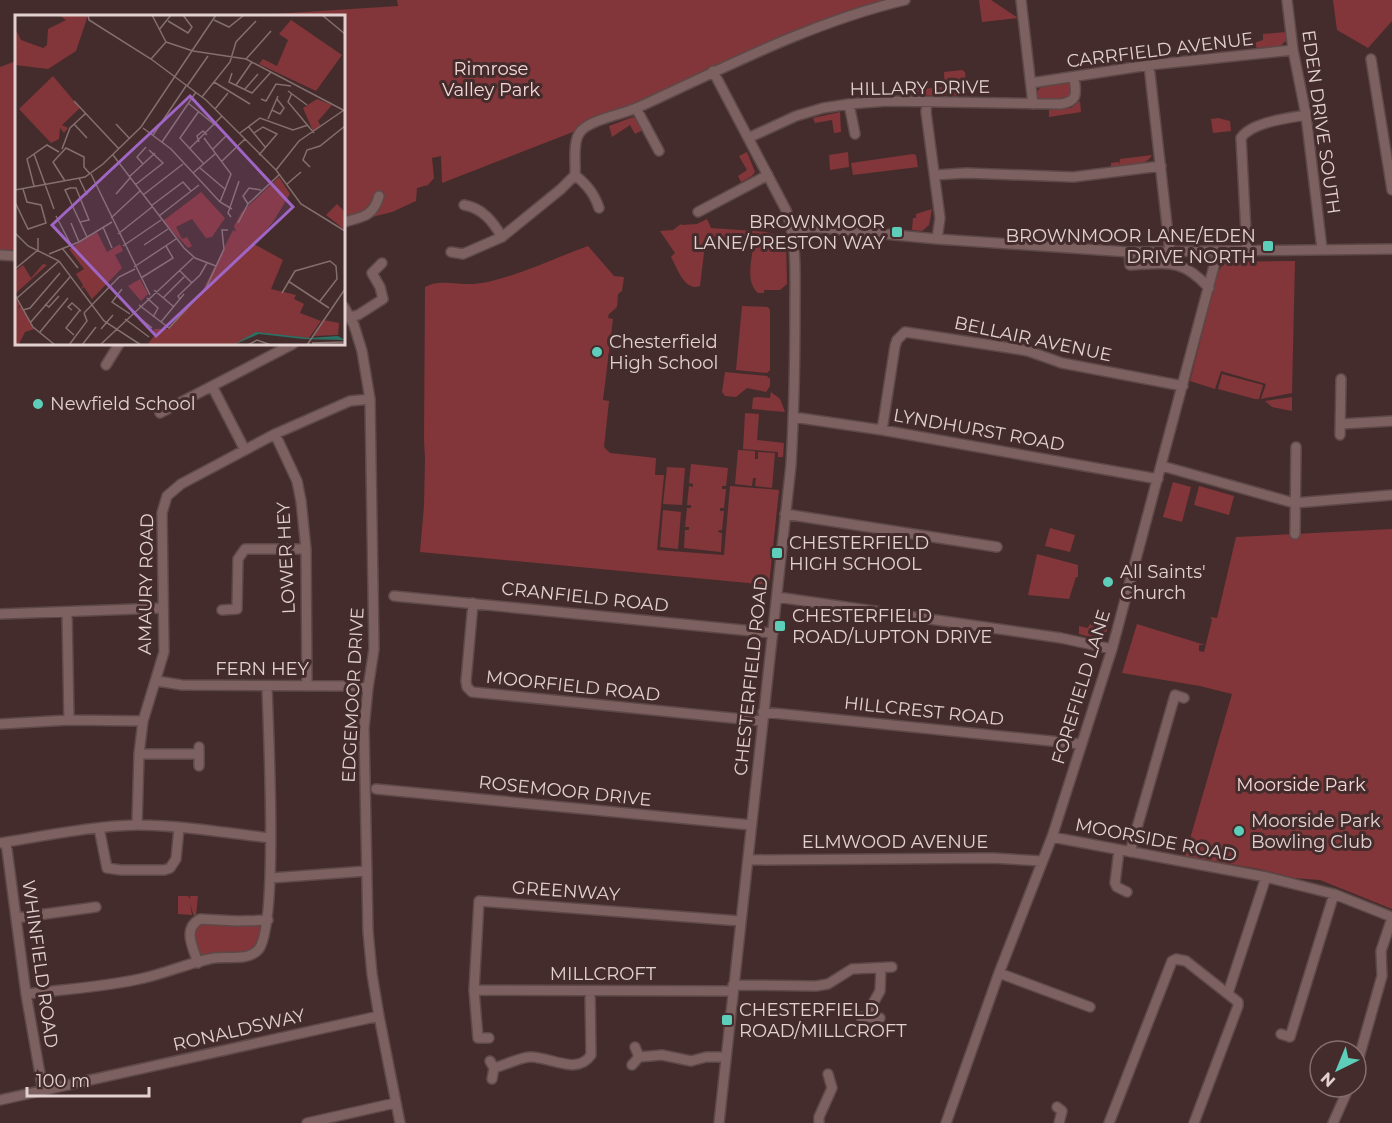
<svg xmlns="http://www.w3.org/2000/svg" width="1392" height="1123" font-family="Montserrat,sans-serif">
  <rect width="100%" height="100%" fill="#452c2c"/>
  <path fill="#823639" d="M397,0H892L721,64L616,111L583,122L573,132L442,183L441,156L432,158L434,178L428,185L417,188L416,201L392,212L344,224V16H243L398,6Z
    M979,0H991L1018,18L982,22Z
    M1333,0H1392V21L1368,48L1337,30Z
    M1286,32V41L1280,46L1257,48L1254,43L1263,40V34Z
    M16,61V250H0V67Z
    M962,70L965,72L967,96L945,95L944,72Z
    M1068,81L1072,84L1071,94L1065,100L1039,101C1031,82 1055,83 1068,81Z
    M942,87V96L911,95L912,90Z
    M1080,101L1081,112L1049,117V109L1071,108Z
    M840,112L841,132L834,133L832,120L815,123L813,118Z
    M633,117L638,121L643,130L635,134L630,125L612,137L609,126Z
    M1218,118L1230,121L1231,131L1213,133L1211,119Z
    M747,152L755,172L752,176L741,182L738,176L747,170L739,156Z
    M848,152L849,167L830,170L829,155Z
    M913,154L916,155L918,167L853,175L851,163Z
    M1152,155C1145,168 1124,167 1111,168V163L1119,162V167L1120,159Z
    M932,209L929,225L922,231L912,230L913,218H916V214Z
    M707,219L711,228L766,232L781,236L786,243L787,284L780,290H764V293H758C744,281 753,256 754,240L706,236L700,286C685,292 677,268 671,257L675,253L660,231L673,230L681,224L682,225L697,224Z
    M588,246L614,276L624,277L622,291L618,294L617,307L609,314L608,318L613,319L603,400L609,401L604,447L610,453L656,458L655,475H664L657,550L724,555L730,486L779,490L769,585L420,552L424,506L425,459L424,440L425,287C439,279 457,285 474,284C505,282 557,257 588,246Z
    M1295,261L1292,393L1261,399L1266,384L1221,371L1215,389L1190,381L1218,272L1223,264L1228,262Z
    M742,306L768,307L770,310V370L767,373L736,370Z
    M725,372L767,376L770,379V386L766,392L747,388L736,397L725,396L722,392Z
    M1222,374L1263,385L1259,399H1255L1218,389Z
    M771,392L780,399L785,412L752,409L753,398L756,397L770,398Z
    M1292,397V411L1272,407L1265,401Z
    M745,413L759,414L757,440L784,443L783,457H778V452L743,449Z
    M738,450L755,451V459H758V452L775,453L772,488L755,486L756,478H753L752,486L735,484Z
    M691,464L728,468L726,486H722V489H726L724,508H720V511H724L722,530H719L718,532L722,533L721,552L684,548L685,530H689V527H685L687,508H691V505H687L689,486L693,487V484L689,483Z
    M667,467L685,468L682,505L663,504Z
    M1173,482L1191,487L1182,522L1163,517Z
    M1199,486L1234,496L1229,515L1194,505Z
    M663,510L681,512L678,549L660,547Z
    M1050,528L1075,535L1070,552L1045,546Z
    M1392,529V909L1320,880L1294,878L1259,869L1185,856L1232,694L1200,686L1122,673L1137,624L1205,645H1199V651L1204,652L1212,620L1210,617L1217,618L1236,537Z
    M1037,554L1078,565V577H1076L1069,599L1028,595Z
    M1100,622L1109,625L1104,638L1096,635L1090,637L1079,634V626L1088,628L1090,624L1098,627Z
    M178,896H188L190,899V896H198L196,915L194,917L190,903L192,915L178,914Z
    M204,922L260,924L262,926L259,944L248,953L201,957L197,953L194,930Z"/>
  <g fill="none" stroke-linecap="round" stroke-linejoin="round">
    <g stroke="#5e4949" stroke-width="12">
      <path id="minor" d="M1021,0L1033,104
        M1287,0L1293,50L1306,115L1322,249
        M1371,59L1392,190
        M1149,65L1170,252
        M713,71L786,210C797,241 795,273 795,305C795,358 794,412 791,465L719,1123
        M1031,83L1149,65L1293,50
        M927,102L926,112L940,218L937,239
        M849,104L855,134
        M636,108L659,151
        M748,138L796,116L823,108L849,104L887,101L1061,104C1079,101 1076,93 1074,77
        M575,175C587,185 594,193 599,208
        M935,175L966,173L1073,177L1161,166
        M464,205C483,208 493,222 502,237L561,189L575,175C576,163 572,141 581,131C592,119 624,114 639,107C726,67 812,22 905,0
        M698,212L768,175
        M344,222C362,217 373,217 379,196
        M793,232L812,227L937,239L1129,252L1392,249
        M1247,251L1241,138C1251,122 1289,118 1306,115
        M451,252L463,254L502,237
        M1129,252L1130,265C1168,263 1182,258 1209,288
        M0,255L16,256
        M344,307L354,325L362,351L370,399L374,649L368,688L364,728L368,931L372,974L379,1016L400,1123
        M346,318L358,315L383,299L380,287L372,273L382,263
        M106,365L119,344
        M212,386L245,450
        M160,413L293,344
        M793,417L882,430L1158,479
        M1341,424L1392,421
        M882,430L895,346L897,340L905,332L1010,348L1028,351L1062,363L1183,386
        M275,434L297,481L301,501L306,549L307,686
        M1340,435L1341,379
        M1162,466L1294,503L1392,495
        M785,514L997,547
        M1295,534L1296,447
        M394,596L773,633
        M777,597L1061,638L1112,649
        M473,603L466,681L467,687L472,692L762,721
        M222,610L237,609L238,559L245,549H306
        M67,612L69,720
        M0,614L163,608
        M157,681L182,685L350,686L368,688
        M763,712L1081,744
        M1,724L69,720L143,721
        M199,747V766
        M139,754H199
        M376,789L751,825
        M137,825L139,754L143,721L164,652L162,513L167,496L181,484L275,434L350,401L370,399
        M99,828L107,868L121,870H164L170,868L176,859L179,828
        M1052,837L1266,877L1334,894L1392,917
        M6,842L26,994L43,1091
        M0,843C45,836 91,826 137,825C181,825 226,833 270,838
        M1119,850L1115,883L1117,887L1127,892
        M1130,852L1175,695L1184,698
        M748,860L992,858L1042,861
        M271,878L367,871
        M16,918L96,907
        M198,963C193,947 182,929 200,919L237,921L268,920
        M999,973L1090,1007
        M733,985L816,986L828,984L852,969L892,967
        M474,990L732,991
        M1228,993L1266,877
        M26,994C65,989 106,987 144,978C167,973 191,962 214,958C228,956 248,961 258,950C279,928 268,727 267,686
        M861,1017L880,1018
        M870,1017L871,1007L880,991L881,968
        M1281,1034L1290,1037L1334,894
        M489,1038H478L474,990L479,901L740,921
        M639,1057L662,1055L691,1061L706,1057H726
        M490,1061L494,1068L492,1079
        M632,1065L639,1057L635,1047
        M494,1068C505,1065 518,1058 530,1057C549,1056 577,1076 591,1055L590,991
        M1356,1068L1382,976L1381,951L1392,918
        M0,1100L379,1016
        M1057,1107L1062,1111L1059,1123
        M307,1123L395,1103
        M819,1123V1117L832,1088L828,1074
        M946,1123L999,973L1052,837L1112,649L1218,251
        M1109,1123L1172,961L1176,959L1186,961L1238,1002V1006L1194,1123
        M1333,1123L1349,1087"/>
    </g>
    <use href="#minor" stroke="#7d6160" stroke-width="9"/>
  </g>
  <g fill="#5dceb9" stroke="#452c2c" stroke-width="2">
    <rect x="891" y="226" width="12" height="12" rx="3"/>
    <rect x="1262" y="240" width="12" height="12" rx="3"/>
    <circle cx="597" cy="352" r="6"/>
    <circle cx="38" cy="404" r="6"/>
    <rect x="771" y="547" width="12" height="12" rx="3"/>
    <circle cx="1108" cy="582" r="6"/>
    <rect x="774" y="620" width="12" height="12" rx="3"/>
    <circle cx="1239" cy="831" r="6"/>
    <rect x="721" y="1014" width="12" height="12" rx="3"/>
  </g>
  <g text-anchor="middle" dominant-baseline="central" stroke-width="6" stroke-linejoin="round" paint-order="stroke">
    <g font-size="18" fill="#e2d1d0" stroke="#452c2c">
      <text transform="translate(1160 50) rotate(-7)">CARRFIELD AVENUE</text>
      <text transform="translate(920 88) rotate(-1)">HILLARY DRIVE</text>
      <text transform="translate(1321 122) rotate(82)">EDEN DRIVE SOUTH</text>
      <text transform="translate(1033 339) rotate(12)">BELLAIR AVENUE</text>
      <text transform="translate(979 430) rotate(10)">LYNDHURST ROAD</text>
      <text transform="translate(286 558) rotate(-93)">LOWER HEY</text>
      <text transform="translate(146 584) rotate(-89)">AMAURY ROAD</text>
      <text transform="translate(585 597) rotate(6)">CRANFIELD ROAD</text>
      <text x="262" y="669">FERN HEY</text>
      <text transform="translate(751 676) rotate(-84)">CHESTERFIELD ROAD</text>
      <text transform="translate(573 686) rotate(6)">MOORFIELD ROAD</text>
      <text transform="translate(1081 687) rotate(-73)">FOREFIELD LANE</text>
      <text transform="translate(353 695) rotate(-87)">EDGEMOOR DRIVE</text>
      <text transform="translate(924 711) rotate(6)">HILLCREST ROAD</text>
      <text transform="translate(565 791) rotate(6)">ROSEMOOR DRIVE</text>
      <text transform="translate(1156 840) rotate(11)">MOORSIDE ROAD</text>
      <text x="895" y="842">ELMWOOD AVENUE</text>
      <text transform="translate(566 891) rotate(4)">GREENWAY</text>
      <text transform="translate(40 964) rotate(82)">WHINFIELD ROAD</text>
      <text x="603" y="974">MILLCROFT</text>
      <text transform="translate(239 1030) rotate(-13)">RONALDSWAY</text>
    </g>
    <g font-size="18" fill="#f2d7d6" stroke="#452c2c">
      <text x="491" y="69">Rimrose<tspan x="491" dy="21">Valley Park</tspan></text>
      <text x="1301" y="785">Moorside Park</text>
    </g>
    <g font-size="18" fill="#e2d1d0" stroke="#452c2c" text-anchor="start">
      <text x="885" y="222" text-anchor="end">BROWNMOOR<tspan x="885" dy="21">LANE/PRESTON WAY</tspan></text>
      <text x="1256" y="236" text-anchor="end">BROWNMOOR LANE/EDEN<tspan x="1256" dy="21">DRIVE NORTH</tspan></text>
      <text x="609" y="342">Chesterfield<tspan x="609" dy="21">High School</tspan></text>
      <text x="50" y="404">Newfield School</text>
      <text x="789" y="543">CHESTERFIELD<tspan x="789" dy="21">HIGH SCHOOL</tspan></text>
      <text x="1120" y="572">All Saints'<tspan x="1120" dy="21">Church</tspan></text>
      <text x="792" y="616">CHESTERFIELD<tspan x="792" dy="21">ROAD/LUPTON DRIVE</tspan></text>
      <text x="1251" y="821">Moorside Park<tspan x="1251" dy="21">Bowling Club</tspan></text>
      <text x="739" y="1010">CHESTERFIELD<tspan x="739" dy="21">ROAD/MILLCROFT</tspan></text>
    </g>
  </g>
  <g transform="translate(15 15)">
    <rect width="330" height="330" fill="#452c2c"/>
    <path d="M44,0H73L61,36L33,54L0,50V13L6,25L28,33L32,30L33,14L51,5ZM276,5L327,40L301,76L244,49L248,44L262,51L273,25L264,19ZM38,61L65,93L47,110L53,113L49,118L45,113L44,124L36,128L4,94ZM302,84L317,90L303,106L306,111L298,116L288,93ZM264,162L275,179L258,207L239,229L268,245L256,274L281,280L279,284L289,289L285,298L306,306L294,323L241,318L220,330H132L139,321V314H153L185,281L218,215L221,217L219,211L226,198ZM186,177L210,203L197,222L191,223L177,204L161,212L167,224L172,222L177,231L173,233L148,206ZM322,189L330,197V215L311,200ZM82,217L92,237L105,229L108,236L100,240L107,253L77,284L69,272L66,274L68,270L61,259L69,254L54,234ZM28,249L32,250L0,279V256L8,250L16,263ZM125,264L133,279L126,286L113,271ZM0,282L5,290L2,294L6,291L19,314L10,317L4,329H0ZM308,305L324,308L323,320L298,321Z" fill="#823639"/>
    <path d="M241,317L295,323L323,321L330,325L289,324L244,319L218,330Z" fill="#2a7265"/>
    <path fill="none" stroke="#846e6e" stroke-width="1.5" d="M73,0L74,5L136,44L191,85L261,155L286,189L330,216M137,0L151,27M307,0L330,19M199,5L214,12L229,0M153,6L173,18L177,12L168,0M144,15L156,0M151,27L178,36M178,36L231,44L330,96M136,44L151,27M231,44L256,16M217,58L214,67L237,78L256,57M199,67L235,89M221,70L237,47M172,71L193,41M230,74L243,59M273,76L292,90M277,78L273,87L299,118M187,82L215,47L221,27L241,6M246,84L251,86L261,69L276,71M59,86L104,134M173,88L200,110M200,94L213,78M257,95L265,99L269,93L262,84M184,96L165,123L189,149M253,104L263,81M59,109L72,123M101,109L115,124M233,111L251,133M128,113L156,134L205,187L217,194M225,118L245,103L278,115L293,110M239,118L248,112L262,119L244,140M138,120L171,71M189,123L216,159L205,187M147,127L181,77M184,127L182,121L188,116L192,120M47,134L55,113L71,98M174,134L207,101M198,134L211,121M19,139L39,194M98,140L169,233L180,243L201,251M206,147L230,124M128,149L122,142L131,132M295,152L288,145L292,135L305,131L330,111M185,153L211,175M261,155L284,126L329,95M178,158L200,139M76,159L135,280M114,162L140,138M64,163L72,180M50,166L38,147L51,133L69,142V152L75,159M272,169L286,157M120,170L148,148L134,135M19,171L12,144L32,130L44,137M55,173L50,175L72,222M55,173H61L74,205L65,207M0,175L70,162L88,149L126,112L201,0M101,179L115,163M128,180L168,149M0,187L13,214L31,208L26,190L12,187L8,174M233,189L228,181L234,173L246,175M136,191L168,167L176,176M41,201L56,230M144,201L184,170M216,202L213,198L224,166M96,203L125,176M56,208L64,227M223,208L233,189L265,159M88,212L97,233M0,218L13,231L44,246L89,306L126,330M103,219L137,192M129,230L153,214M108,231L146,205M47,233L63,253M34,239L64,227L97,207M119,252L161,224M0,254L23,235V223M164,255L177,268M126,263L158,243L151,231M273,266L314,293M107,274L97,287L115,299M139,275L159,292M267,278L280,256L315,246L321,251L322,264L305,286M0,280L18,312L40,330M2,283L44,246M132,283L143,293L138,302M148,283L170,261M165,284L163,281L185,260L192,248M30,289L34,292L44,281M124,290L154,313L191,273L209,234L207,215H213M8,295L15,293L45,258M57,295L53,292L57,288L66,296M117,297L137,313M69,298L104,262L120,254M110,304L134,322M146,307L169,279M15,308L55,262M86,314L98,300M25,317L53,283M59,320L51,313L65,295M297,328L330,327M54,330L72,306L69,298M67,330L81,312M85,330L178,243M233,330L242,325L256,330M292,330L330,274"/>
    <path fill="#9f66c5" fill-opacity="0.15" stroke="#9f66c5" stroke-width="3" d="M175,81L278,192L141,321L37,210Z"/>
    <rect width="330" height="330" fill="none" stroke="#e2d1d0" stroke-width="3"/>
  </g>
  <g transform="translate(1338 1069) rotate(223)"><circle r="28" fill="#452c2c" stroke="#846e6e" stroke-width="1.5"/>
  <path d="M0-4.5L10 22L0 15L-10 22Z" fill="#5dceb9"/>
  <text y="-9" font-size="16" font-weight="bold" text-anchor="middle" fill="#e2d1d0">N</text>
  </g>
  <path d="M27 1087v9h122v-9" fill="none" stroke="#e2d1d0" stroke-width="3"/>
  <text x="36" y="1087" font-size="18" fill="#e2d1d0" stroke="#452c2c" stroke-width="4.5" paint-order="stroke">100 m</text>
</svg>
